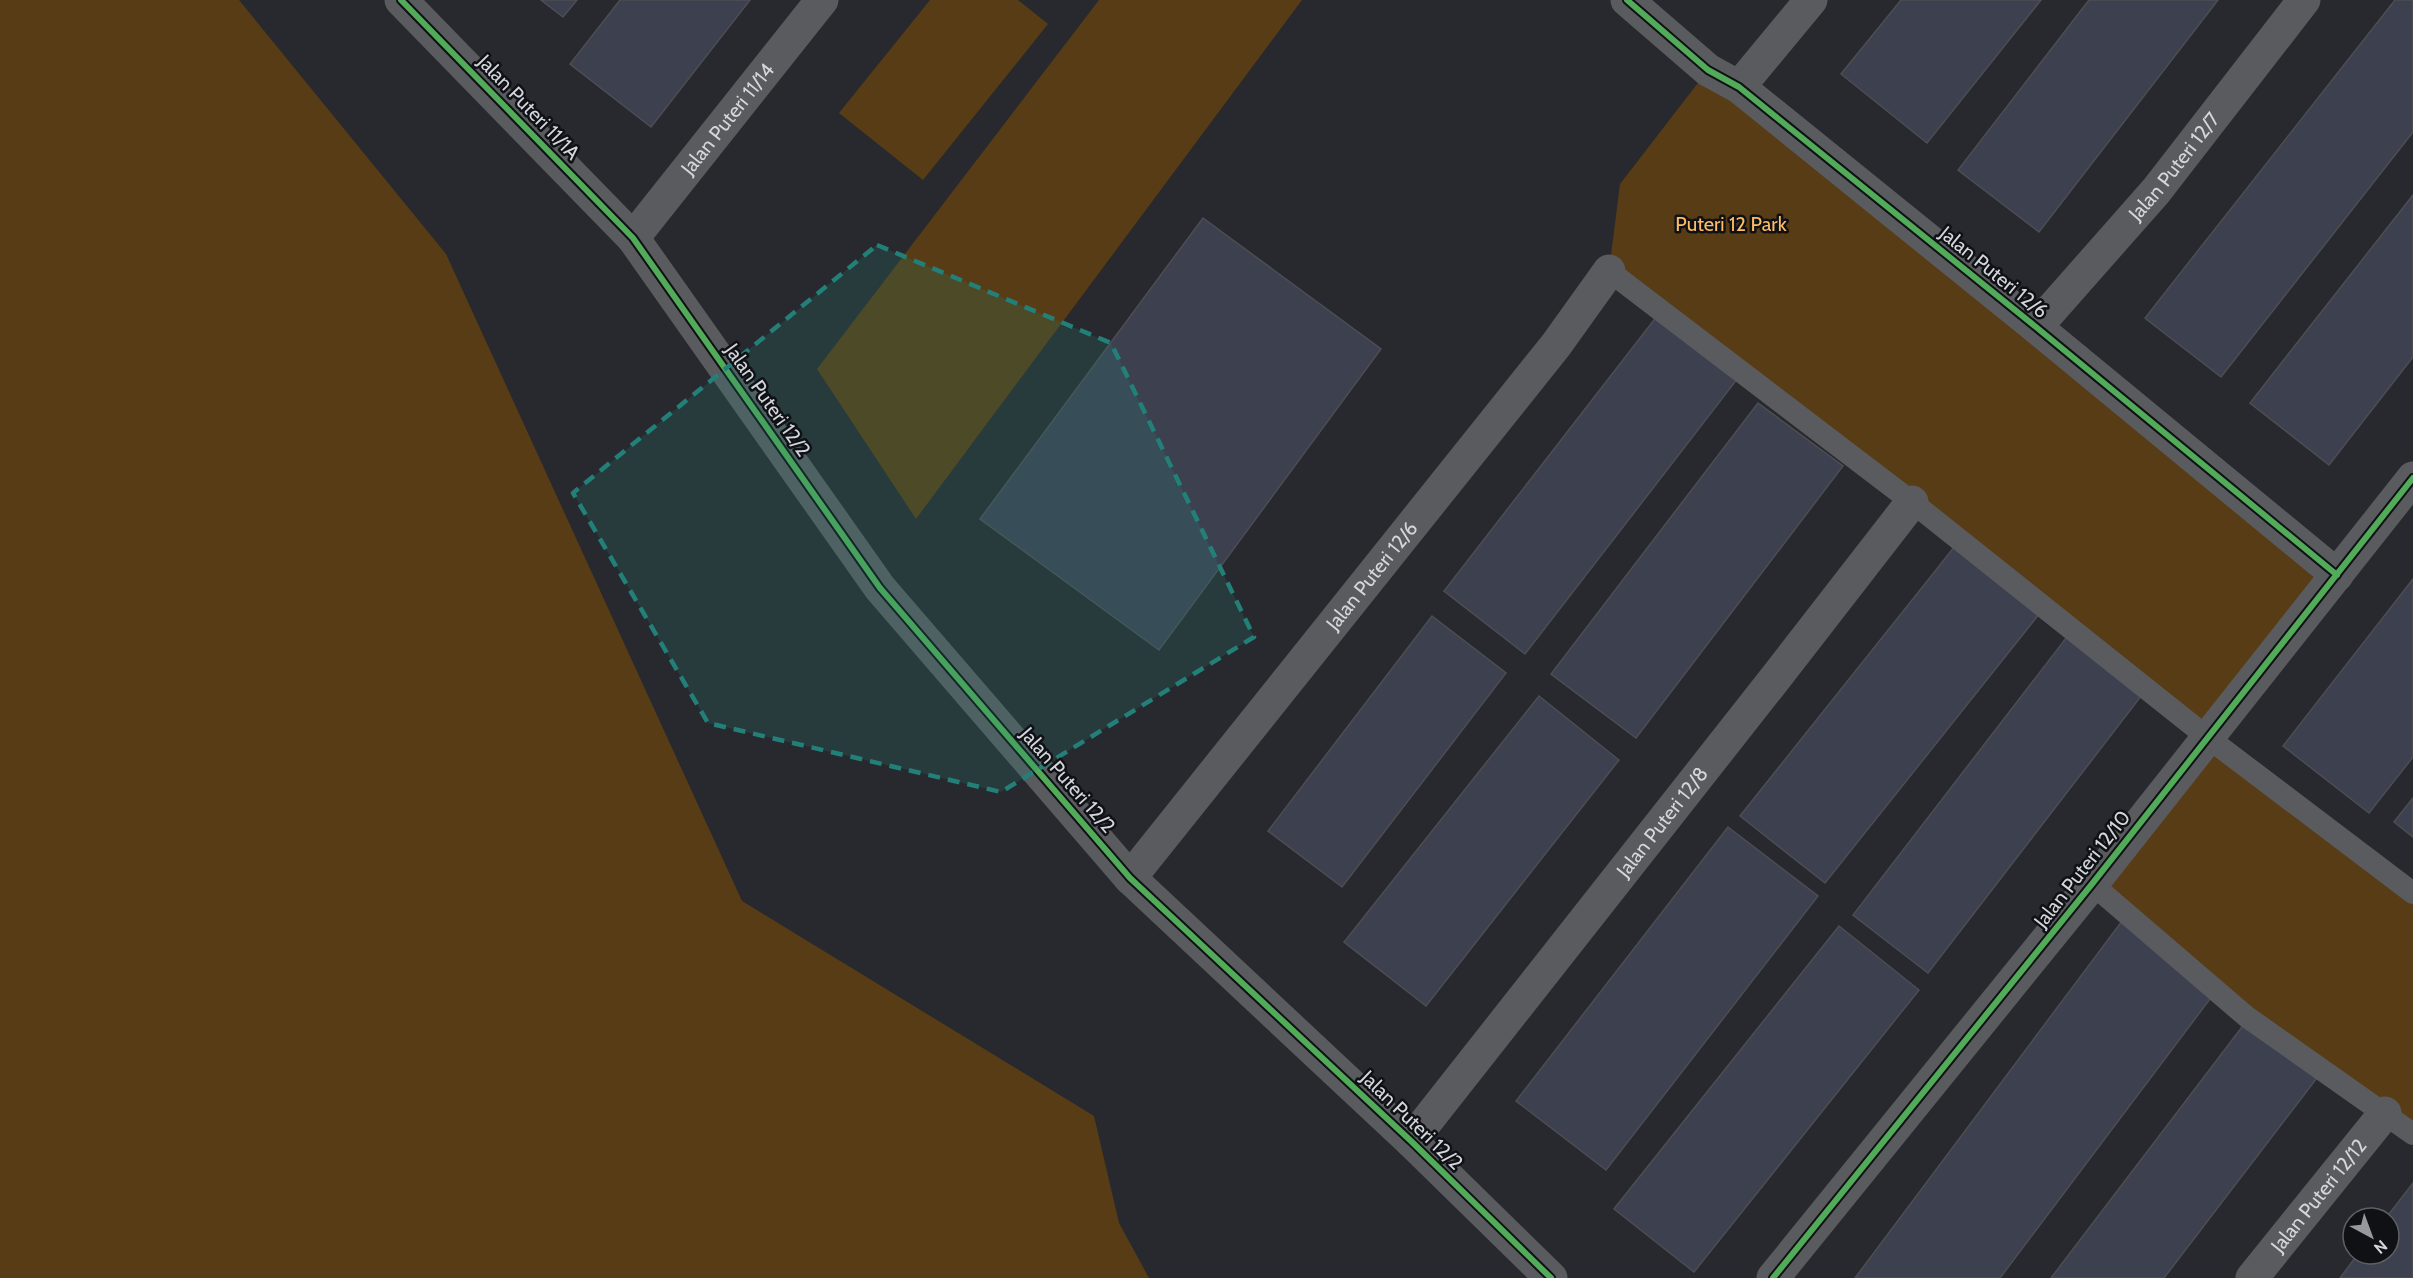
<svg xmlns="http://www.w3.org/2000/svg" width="2413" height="1278" font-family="Cabin,sans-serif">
  <rect width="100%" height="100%" fill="#28292e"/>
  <path fill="#583c15" d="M0,0H239L446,254L742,901L1094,1116L1119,1223L1149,1278H0Z
    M930,0H1018L1048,24L923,180L839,113Z
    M1099,0H1302L916,519L817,369Z
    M1708,70L2337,575L2207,737L2413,893V1134L2092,884L2207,737L1609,271L1620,184Z"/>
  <path fill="#3c404f" stroke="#4d4e53" stroke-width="1.5" d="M541,0H577L563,17Z
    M620,0H750L651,127L570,64Z
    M1901,0H2041L1927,143L1841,74Z
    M2089,0H2218L2039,232L1958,170Z
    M2395,0H2413V132L2221,377L2145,318Z
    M2413,195V357L2329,465L2250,403Z
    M1203,218L1381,349L1159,650L980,519Z
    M1657,316L1738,378L1525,654L1444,591Z
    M1758,403L1843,466L1636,738L1551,674Z
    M1959,541L2044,608L1825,883L1740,816Z
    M2413,579V757L2369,813L2283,746Z
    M1432,616L1506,673L1342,887L1268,831Z
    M2070,633L2145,691L1928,973L1853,915Z
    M1539,696L1619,760L1426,1006L1344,942Z
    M2413,798V837L2394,822Z
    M1728,827L1818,896L1606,1170L1516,1101Z
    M2122,921L2216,991L2000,1278H1855Z
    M1839,926L1919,990L1694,1272L1614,1209Z
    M2248,1019L2320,1074L2164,1278H2051Z
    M2413,1183V1278H2340L2358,1254H2389V1218H2386Z"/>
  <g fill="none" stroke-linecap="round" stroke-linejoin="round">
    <path stroke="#5a5b5e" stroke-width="22" d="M1609,271L1912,502L2207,737L2413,893
      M2092,884L2247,1017L2413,1134"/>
    <g stroke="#5a5b5e" stroke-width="33">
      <path d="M401,0L633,238L880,588L1130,878L1411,1141L1551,1278"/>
      <path d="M1627,0L1708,70L1739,87L2036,327L2337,575"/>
      <path d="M1739,87L1811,0"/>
      <path id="s1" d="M633,238L822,0"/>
      <path id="s2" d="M2036,327L2156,191L2304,0"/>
      <path id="s3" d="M1130,878L1556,345L1609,271"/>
      <path id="s4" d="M1411,1141L1777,676L1912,502"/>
      <path d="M1773,1278L2092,884L2413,478"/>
      <path id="s5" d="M2252,1278L2385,1113"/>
    </g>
    <g stroke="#0f1115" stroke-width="10">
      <path id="cycleway" d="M401,0L633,238L880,588L1130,878L1411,1141L1551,1278
        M1627,0L1708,70L1739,87L2036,327L2337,575
        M1773,1278L2092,884L2413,478"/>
    </g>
    <use href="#cycleway" stroke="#51ab58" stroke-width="6"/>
  </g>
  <path fill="#238079" fill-opacity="0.2" stroke="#238079" stroke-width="4.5" stroke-dasharray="12 8" stroke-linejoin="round" d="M877,245L1111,343L1254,637L1001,792L708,723L573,493Z"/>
  <g text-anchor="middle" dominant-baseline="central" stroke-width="5" stroke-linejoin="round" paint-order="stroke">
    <g font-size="20" fill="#d3d6dc" stroke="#0f1115">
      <text transform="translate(529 107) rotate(46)">Jalan Puteri 11/1A</text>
      <text stroke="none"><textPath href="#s1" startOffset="152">Jalan Puteri 11/14</textPath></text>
      <text stroke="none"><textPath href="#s2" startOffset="212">Jalan Puteri 12/7</textPath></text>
      <text transform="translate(1994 272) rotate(39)">Jalan Puteri 12/6</text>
      <text transform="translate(768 400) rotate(55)">Jalan Puteri 12/2</text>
      <text stroke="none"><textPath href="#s3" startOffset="387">Jalan Puteri 12/6</textPath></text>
      <text transform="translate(1068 780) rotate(49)">Jalan Puteri 12/2</text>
      <text stroke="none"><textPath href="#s4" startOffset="406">Jalan Puteri 12/8</textPath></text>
      <text transform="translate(2082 869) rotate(-52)">Jalan Puteri 12/10</text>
      <text transform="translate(1412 1120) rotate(44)">Jalan Puteri 12/2</text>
      <text stroke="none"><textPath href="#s5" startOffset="106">Jalan Puteri 12/12</textPath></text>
    </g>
    <g font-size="20" fill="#fdbc65" stroke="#0f1115">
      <text x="1731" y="224">Puteri 12 Park</text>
    </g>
  </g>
  <g transform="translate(2371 1236) rotate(139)"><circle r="28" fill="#0f1115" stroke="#5d6065" stroke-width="1.5"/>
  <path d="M0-4.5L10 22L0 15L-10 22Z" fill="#97999f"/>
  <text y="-9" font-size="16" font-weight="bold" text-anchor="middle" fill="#d3d6dc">N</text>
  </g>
</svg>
